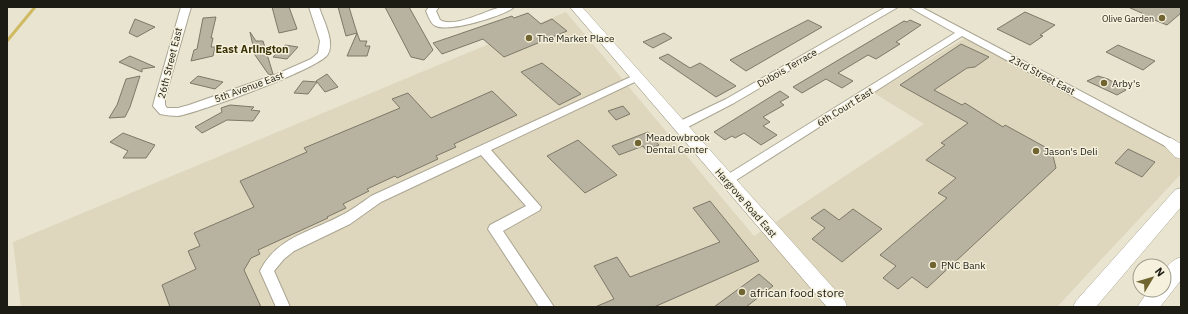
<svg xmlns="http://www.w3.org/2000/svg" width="1188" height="314" font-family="'IBM Plex Sans',sans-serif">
  <rect width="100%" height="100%" fill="#e9e4d0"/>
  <path fill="#ded7bd" d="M566,12L754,236L924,124L874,93L965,38L1181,155V174L1057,307H21L13,242Z"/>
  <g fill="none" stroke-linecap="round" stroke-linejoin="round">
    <path stroke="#d0ba61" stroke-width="3" d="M7,41L35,7"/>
  </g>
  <path fill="#b8b3a0" stroke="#7d7867" d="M272,7H289L297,29L279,33Z
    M338,7H349L357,33L346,36Z
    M385,7H409L433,50L424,60L411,57Z
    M1128,7H1181V13L1167,25L1142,15L1144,14Z
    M1025,12L1055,25L1040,35L1043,36L1030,45L997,29Z
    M528,13L541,24L552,19L567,31L504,57L483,39L442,54L433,43L512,16L514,18Z
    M216,17L211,38H213L211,47H215L213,56L191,61L194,50L197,49L203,18Z
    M135,19L155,27L137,37L129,33Z
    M808,20L822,27L746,71L730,60Z
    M910,20L921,25L896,42L900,44L876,59L868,55L838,73L853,81L842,88L826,79L802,93L793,87L904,21L907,22Z
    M250,32L256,41H263L273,74L269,75L255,55Z
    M357,33L360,41H367L365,46H370L367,56H347Z
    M664,33L672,38L653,48L643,42Z
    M961,44L989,57L975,67L967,68L934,90L962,105L965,103L1003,127L1005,125L1045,147L1053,156L1056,168L927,288L912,277L898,289L883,278L896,266L880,255L947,198L938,193L956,178L926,160L945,145L941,143L968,123L900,85Z
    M285,45L298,47L287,59L273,57Z
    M1118,45L1155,61L1143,70L1106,52Z
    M668,54L690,68L700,63L736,86L716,97L659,58Z
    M130,56L155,67L142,69V72L119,62Z
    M542,63L581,94L559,105L521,72Z
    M327,74L338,87L325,92L317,82L308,94L294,93L303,81L317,82L316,81Z
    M140,76L130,107L125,117L109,118L117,105L126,79Z
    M198,76L223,82L215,89L190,83Z
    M1098,76L1108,79L1126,90L1117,95L1087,81Z
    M492,91L517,115L454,144L456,147L436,156L438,159L397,178L395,176L367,189L369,191L343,204L346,208L327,217L328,218L258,250L260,254L251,258L244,270L261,307H170L162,285L196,269L188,251L200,246L194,233L254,207L240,181L307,152L304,148L400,108L392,99L408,93L431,118Z
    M780,91L789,97L780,102L784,105L763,117L770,122L763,126L777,135L761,145L744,133L735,138L732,136L725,140L714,132Z
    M230,105L254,107L251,110L260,111L253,121L227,120L202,133L195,127L222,112L221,108Z
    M623,106L630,114L616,120L608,111Z
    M648,132L659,145L646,150L643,146L619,155L612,146Z
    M123,133L155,145L146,158H123L128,151L110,142Z
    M578,140L617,175L585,193L547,156Z
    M1128,149L1155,162L1142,177L1115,163Z
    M710,201L759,261L654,307H595L614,299L594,266L617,257L630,277L720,242L693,208Z
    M824,209L839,220L853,209L882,229L842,262L812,239L825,228L811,218Z
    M759,274L773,286L746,307H714Z"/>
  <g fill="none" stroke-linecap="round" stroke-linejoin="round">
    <g stroke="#aaa592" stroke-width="2">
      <path id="minor" d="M181,7H191L165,98V105L167,108H178L189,105L277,74L311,59L318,53L320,41L309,7H319C323,20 335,41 328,54C321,68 198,113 178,116C173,116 165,115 160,114L153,106L155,98Z
        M429,7H439L436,11L440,20C454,28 483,12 498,8C503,6 508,7 514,7C505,16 445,34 434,25C430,22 428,15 426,11Z
        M886,7H898L734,103L684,129L680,130L674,126L676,123L726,99Z
        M909,7H921L1175,141L1177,144L1175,147H1167L962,36L730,184H722L720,181L722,178L955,33Z
        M637,74L642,77L641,79L491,150L541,207L540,210L503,231L554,307H539L488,229L490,225L526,206L481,155L381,202L350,224L294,251L284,259L274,271L290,307H276L260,271C276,238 310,232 340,216C351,211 361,203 371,196Z"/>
    </g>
    <g stroke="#aaa592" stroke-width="1">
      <path id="major" d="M570,7H582L845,301L847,307H827Z"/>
    </g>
    <g stroke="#aaa592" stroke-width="1">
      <path id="highway" d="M1171,138L1181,144V159L1175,157L1163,144L1165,140Z
        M1181,188V207L1096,307H1073L1076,301L1175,190Z
        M1181,257V280L1160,307H1137L1149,290H1164C1164,274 1164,263 1181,257Z"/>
    </g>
    <use href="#minor" fill="#fff" fill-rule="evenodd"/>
    <use href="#major" fill="#fff" fill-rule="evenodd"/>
    <use href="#highway" fill="#fff" fill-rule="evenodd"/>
  </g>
  <g fill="#706431" stroke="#f6f1dd" stroke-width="1.5">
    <circle cx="1162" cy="18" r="4"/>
    <circle cx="529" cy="38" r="4"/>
    <circle cx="1104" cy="83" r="4"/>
    <circle cx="638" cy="143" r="4"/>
    <circle cx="1036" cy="151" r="4"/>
    <circle cx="933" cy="265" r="4"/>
    <circle cx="742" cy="292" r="4"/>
  </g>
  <g text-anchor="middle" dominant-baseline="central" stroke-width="3" stroke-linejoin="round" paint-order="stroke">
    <g font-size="9" fill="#1d1c14" stroke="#f6f1dd" text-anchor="end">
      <text x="1154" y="18">Olive Garden</text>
    </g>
    <g font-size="10" fill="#1d1c14" stroke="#f6f1dd" text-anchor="start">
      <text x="537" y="38">The Market Place</text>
      <text x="1112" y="83">Arby's</text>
      <text x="646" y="137">Meadowbrook<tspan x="646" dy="12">Dental Center</tspan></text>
      <text x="1044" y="151">Jason's Deli</text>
      <text x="941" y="265">PNC Bank</text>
    </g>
    <g font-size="10" fill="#1d1c14" stroke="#f6f1dd">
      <text transform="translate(170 63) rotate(-76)">26th Street East</text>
      <text transform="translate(787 68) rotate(-30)">Dubois Terrace</text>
      <text transform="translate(1042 75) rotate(28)">23rd Street East</text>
      <text transform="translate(249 87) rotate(-20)">5th Avenue East</text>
      <text transform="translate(845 107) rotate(-32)">6th Court East</text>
      <text transform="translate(746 203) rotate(49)">Hargrove Road East</text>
    </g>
    <g font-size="11" font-weight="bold" fill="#3b3206" stroke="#f6f1dd">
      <text x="252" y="49">East Arlington</text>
    </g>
    <g font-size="12" fill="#1d1c14" stroke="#f6f1dd" text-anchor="start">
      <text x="750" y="292">african food store</text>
    </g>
  </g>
  <rect width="1188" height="314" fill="none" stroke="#1d1c14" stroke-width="16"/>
  <g transform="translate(1152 278) rotate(52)"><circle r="19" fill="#f6f1dd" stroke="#9f9c8d"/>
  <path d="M0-3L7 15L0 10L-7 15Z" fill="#706431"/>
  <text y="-6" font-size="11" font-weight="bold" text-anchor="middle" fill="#1d1c14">N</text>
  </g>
</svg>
